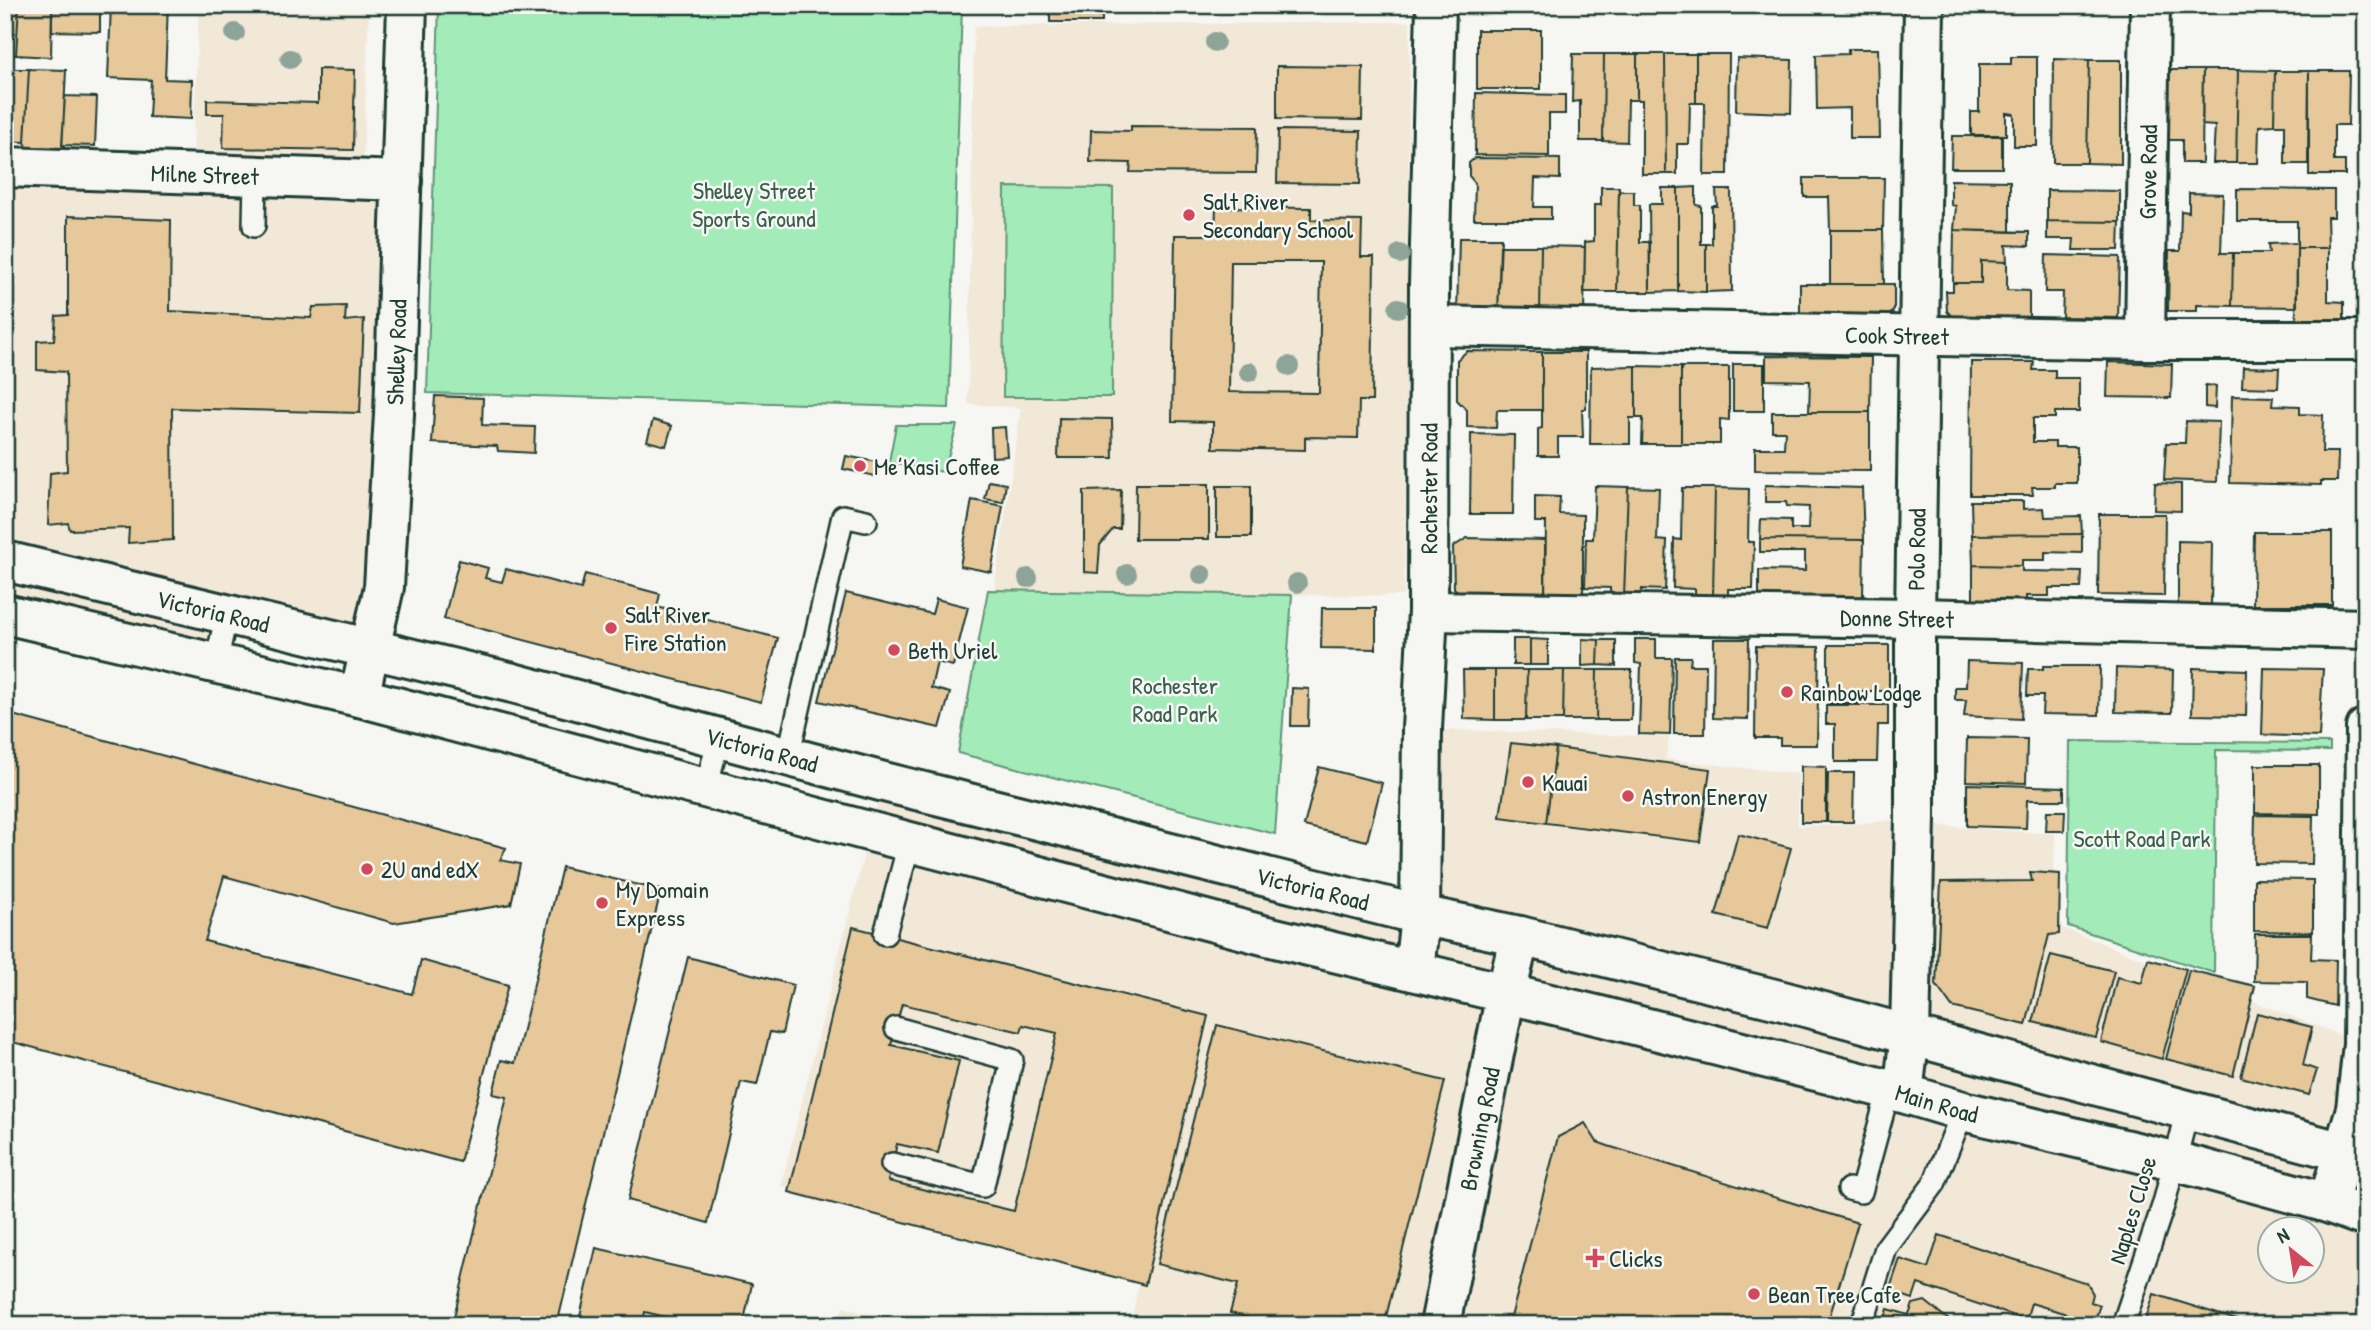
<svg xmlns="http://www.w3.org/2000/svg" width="2371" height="1330" font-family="'Patrick Hand',sans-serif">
  <rect width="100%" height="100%" fill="#f6f6f2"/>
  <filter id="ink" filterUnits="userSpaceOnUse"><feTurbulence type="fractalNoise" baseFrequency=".0143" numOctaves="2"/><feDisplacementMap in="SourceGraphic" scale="14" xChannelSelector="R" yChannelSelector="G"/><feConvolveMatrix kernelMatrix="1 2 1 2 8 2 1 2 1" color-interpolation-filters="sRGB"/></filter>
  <g filter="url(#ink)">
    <path fill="#f2e8d8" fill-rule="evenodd" d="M199,5H369L363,161L193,155Z
      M1410,22L1404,596L994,591L1021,408L968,404L974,26Z
      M5,167L402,181L370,647L227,613L216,663L5,614Z
      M1422,729L1669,737L1666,759L1798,774V826L1856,824L1915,818V824L2055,834L2052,924L2366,1045V1325H1131L1140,1276L781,1186L870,830L884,782L1419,915ZM2270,1228H2312V1270H2270Z
      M843,1307L903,1325H838Z"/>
    <path fill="#a3ecba" stroke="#619477" stroke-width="2" d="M439,5H962L949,408L427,393Z
      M1005,187L1113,188L1112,397H1003Z
      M896,425H957L944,472L889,462Z
      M988,590L1292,595L1275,834L958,753Z
      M2070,741L2330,743V751L2216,750L2214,973L2068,926Z"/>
    <path fill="#e7c89a" stroke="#1f3d34" stroke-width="2" fill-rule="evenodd" d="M5,5H19L16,55L5,54Z
      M19,5H52L51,57L16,55Z
      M52,5H100V32L52,31Z
      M111,5H168L165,79L192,80L191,119L149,117L151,80L108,78Z
      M1050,5H1102V22H1050Z
      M1477,30H1541V89H1477Z
      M1848,49H1878L1880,138H1850V108L1817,109L1816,55L1848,54Z
      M1573,54H1604L1603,141H1580V101L1572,102Z
      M1604,54H1637V100H1628L1627,142L1603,141Z
      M1637,54H1665L1666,174H1642V100H1637Z
      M1665,54H1696V103H1690L1689,144H1677V174H1666Z
      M1696,54H1729L1728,175H1704L1705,103H1696Z
      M2011,57H2037V146H2014V114L2006,113V135H1971V112H1979V64H2011Z
      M1737,58L1792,60L1791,113L1736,111Z
      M2054,59L2089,60L2087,163H2053Z
      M2089,60H2121V164L2087,163Z
      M1277,66L1363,67L1362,120L1277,119Z
      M12,69H29L25,142L5,141V92H10Z
      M29,69L66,70L62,152L27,150L25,142Z
      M318,69L355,70L353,150L223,148L224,114H207V100L318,103Z
      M2168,70H2203L2202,163H2182V140H2168Z
      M2203,70H2238L2236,163H2213L2215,126L2202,125Z
      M2238,70L2275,71L2274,125L2259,126L2258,163H2236Z
      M2275,71H2309L2308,164H2285V125H2274Z
      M2309,71H2349L2348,125H2334V161H2345V175H2309Z
      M1476,93L1565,95V114H1549V156L1475,155Z
      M65,96L97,97L95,146L62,145Z
      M1131,126L1257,127L1256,173L1130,172L1131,163L1090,162L1091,130L1131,131Z
      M1278,130L1361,131L1360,184L1277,183Z
      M1952,136H2002V168H1951Z
      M1475,158L1560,159V179L1535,178L1534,207H1551V219H1474L1475,183L1469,176V163Z
      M1804,178H1884L1883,230H1830L1829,197H1804Z
      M1951,180L2010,181V232L1954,230L1956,206L1951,205Z
      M1601,187H1619L1617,292H1584L1585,242L1594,241V205H1601Z
      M1696,187V205L1701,206V244H1706V292L1678,291V188Z
      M1662,188H1678V291L1650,292L1649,204H1662Z
      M2237,189L2334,190V217H2327L2328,248H2297V221H2237Z
      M1716,190H1731L1732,291L1706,292V244H1712V206H1717Z
      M2047,190L2120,191V222L2047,221Z
      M1619,191H1634V205H1640V242H1650V292H1617Z
      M2189,193L2223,194L2221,253H2233L2232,306L2197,305V311H2168L2169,251H2180L2181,211L2189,212Z
      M1216,207L1311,208V220L1362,221L1361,257H1374L1372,401H1359L1358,438L1305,437V450L1213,448V422L1172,421L1175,235H1215ZM1231,262H1321L1319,393L1229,392Z
      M68,216L171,220L170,311L311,318L313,307L346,306L345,321L364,319L360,413L172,408L173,540L128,543L129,528L70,530L68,523L48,525L50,473L67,471L66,372L37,370V341L54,340L56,316L68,315Z
      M2047,221L2120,222L2119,250H2073L2074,239H2047Z
      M1830,230H1883L1884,284H1830Z
      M1954,230L2029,232V246L2006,245L2007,262L1981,261V283H1953Z
      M1459,238H1501L1498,315L1457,314Z
      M2297,243V307L2232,306L2233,253H2269L2268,244Z
      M1500,246H1541L1540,316L1498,315Z
      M1541,246L1585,247L1584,317L1540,316Z
      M2297,248H2328V301L2344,302V319L2337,326H2296Z
      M2046,255L2120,257L2118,318L2062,317L2063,292H2045Z
      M1981,261L2007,262V290L2029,291V320L1954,319L1947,311L1946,291H1953V283H1981Z
      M1800,284H1894V310L1885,320H1800Z
      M1467,351L1542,352V410H1497L1496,428L1467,427V410L1457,400V360Z
      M1542,352H1586V409H1582L1583,437H1558V456H1538V429L1542,428Z
      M1766,356L1871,357L1870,412H1809L1810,381L1766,380Z
      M1971,362H2034L2033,370H2055V378H2079V412H2055V418H2033V442H2055V447H2077V483H2055V487H2032L2033,495H1970Z
      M2108,362L2172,364L2171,398L2107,397Z
      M1733,364H1764V411H1733Z
      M1636,366L1681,367V444H1642L1643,418H1636Z
      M1636,366V418H1630V444H1590L1591,367Z
      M1681,367H1729V420L1720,419V444H1681Z
      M2243,367L2279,368L2278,388L2242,387Z
      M2205,385L2216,386L2215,408L2205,407Z
      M435,396L483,398L482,425L535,427L534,453L498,451L497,446L432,443Z
      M2232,396L2273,397L2272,405L2300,406V414L2323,415L2322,452H2338L2337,481H2321V485L2230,483Z
      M1772,412H1870V471L1755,470V448H1784L1785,431H1772Z
      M1059,418L1112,419L1113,458H1058Z
      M653,420L672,426L666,446L647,441Z
      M2186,421L2219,422L2217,482L2164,480L2166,443H2185Z
      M1005,427L1007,456L992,457L991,428Z
      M1471,434L1514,435L1513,514H1470Z
      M846,456L877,462L875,476L843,469Z
      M989,481L1006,484L1003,502L985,499Z
      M2155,483L2181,484V511L2154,510Z
      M1136,484H1209V539H1135Z
      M1765,485L1862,488L1864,540L1760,539L1761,519L1791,520V529H1808L1809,507L1787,506L1786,502H1765Z
      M1217,486H1251V537H1217Z
      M1595,486L1628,487L1624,596L1610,595V588L1585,587L1586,539H1593Z
      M1628,487L1659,488L1657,540L1667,541L1665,590L1642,589L1641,596H1624Z
      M1682,488H1715L1713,596H1695V589L1673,588L1674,539L1681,540Z
      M1715,488L1749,489L1748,542H1754L1753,589H1728V597L1713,596Z
      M1121,490L1120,529H1113L1100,545L1098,573L1084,572V491Z
      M1535,496L1560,497L1559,514L1583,515V599H1545L1546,522H1535Z
      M972,500L1003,506L991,572L960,566Z
      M1971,501H2023V509L2044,508L2045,517L2081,516L2082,534L1972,535Z
      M2099,514H2165L2164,596L2098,595Z
      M2254,532H2332V605H2253Z
      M2082,534V553L2045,552V560H2022V566L1973,565L1972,535Z
      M1467,538L1545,540V599L1465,598L1454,588L1453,547Z
      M1760,539L1864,540L1863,597H1759V570L1805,571V552H1760Z
      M2178,541L2212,542L2211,606L2178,605Z
      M459,560L488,568L485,578L502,582L506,569L581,589L585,574L660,594L657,607L778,638L761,702L444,619Z
      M1973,565L2022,566V571L2082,572L2081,588H2049V596H2026V600L1973,599Z
      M846,593L932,614L936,599L968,607L953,666L937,662L931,688L950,693L940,728L819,701Z
      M1322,608H1376V649L1321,648Z
      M1513,639H1530V665H1513Z
      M1530,639L1548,640V665H1530Z
      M1582,639L1599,640L1598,665L1582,666Z
      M1635,639H1656V658H1672L1670,735L1639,734L1641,664L1635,663Z
      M1714,639H1749L1748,719L1713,718Z
      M1599,640H1616V666L1598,665Z
      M1828,645H1889V691H1858V703H1828Z
      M1756,646L1819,647L1817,745H1780V738H1755Z
      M1675,657H1691L1690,665H1706L1705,734H1674Z
      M1967,661L2023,663L2021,719L1964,716L1966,700H1955V687H1966Z
      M2043,666H2100L2099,715L2042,714L2043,696H2027L2028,669H2043Z
      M2116,668L2173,670L2172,713L2115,712Z
      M2193,668L2247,670L2246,716L2192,715Z
      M2264,668L2323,669L2319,737L2262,735Z
      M1463,670H1495V720L1464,719Z
      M1495,670H1527L1526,720H1495Z
      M1527,670H1564L1563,720H1526Z
      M1564,670H1597L1596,720H1563Z
      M1597,670H1632L1631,720H1596Z
      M1292,688L1309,689L1308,726H1291Z
      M1826,705H1888V725H1878L1877,762H1835V724H1826Z
      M5,713L506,848L500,860L520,864L511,904L394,923L224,876L205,941L412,994L421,960L508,985L460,1162L5,1040Z
      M1967,738L2027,739L2026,783L1966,781Z
      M1511,743L1556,748L1546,823L1500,817Z
      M1556,748L1710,769L1700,842L1546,823Z
      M2255,765H2319V814L2255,813Z
      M1801,766L1826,767V822H1801Z
      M1319,767L1382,783L1367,841L1304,826Z
      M1828,773H1854L1853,822H1827Z
      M1967,784L2064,787V800H2027L2026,828L1967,826Z
      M2047,811H2065L2064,831H2046Z
      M2255,815L2313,816L2312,864L2254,863Z
      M1738,834L1791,848L1768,928L1716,915Z
      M562,867L661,890L557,1325H452L507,1097L493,1094L501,1060L515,1063Z
      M2030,872L2060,874L2059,934L2049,935L2026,1025L1952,1007L1936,985L1941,882L2032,881Z
      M2254,879L2313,880V932L2254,931Z
      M853,927L1208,1016L1145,1285L789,1192ZM902,1004L1021,1032L1023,1025L1057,1033L1014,1211L888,1181L897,1144L938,1153L959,1061L891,1045Z
      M2255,934H2312L2311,959L2336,960L2335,1006L2307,999V982L2254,981Z
      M2051,955L2114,971L2096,1038L2033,1022Z
      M688,957L793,985L782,1034L770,1032L757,1085L741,1082L708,1223L628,1200Z
      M2148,959L2186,969L2162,1059L2101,1042L2117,977L2142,983Z
      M2189,970L2255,986L2233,1076L2166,1059Z
      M2257,1013L2312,1027L2303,1065L2317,1070L2309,1095L2241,1077Z
      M1217,1025L1445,1081L1384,1325H1279L1230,1313L1238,1284L1157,1264Z
      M1585,1123L1597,1142L1608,1146L1858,1223L1827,1325H1509L1558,1137Z
      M1939,1235L2087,1283L2093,1294L2091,1302L2100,1305L2093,1325H2067L2070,1315L2031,1303L2026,1320L1918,1284L1913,1299L1889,1291L1900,1259L1928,1268Z
      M596,1248L752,1284L743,1325H699L645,1312L642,1325H578Z
      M2154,1294L2253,1325H2144Z
      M1925,1301L1955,1325H1883L1888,1309L1909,1315L1913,1304Z"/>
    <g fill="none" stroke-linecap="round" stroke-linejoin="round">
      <g stroke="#1f3d34" stroke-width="26">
        <path id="service" d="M254,226L255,177
          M216,663L227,613
          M788,757L843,516L866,521
          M706,788L719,738
          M885,934L910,840
          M892,1164L983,1186L1012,1060L896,1028
          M1849,1189L1861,1192L1889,1089
          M1862,1325L1886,1248L1934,1184L1963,1111
          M2123,1325L2164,1203L2188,1110"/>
      </g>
      <g stroke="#1f3d34" stroke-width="44">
        <g id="minor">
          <path id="s1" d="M5,167L402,181"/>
          <path id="s2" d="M1430,326L2145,340H2366"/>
          <path id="s3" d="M2145,340L2150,5"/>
          <path id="s4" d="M1428,611L1915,618L2366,629"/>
          <path id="s5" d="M359,697L384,587L394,414L407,5"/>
          <path id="s6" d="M1414,971L1420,915L1422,729L1428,611L1429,284L1436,5"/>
          <path id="s7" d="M1903,1093L1910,1034L1915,818V618L1924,5"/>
          <path d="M2328,1203L2356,1109L2363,1044L2366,728"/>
          <path id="s8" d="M1440,1325L1506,993L1520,936"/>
        </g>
      </g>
      <g stroke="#1f3d34" stroke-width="44">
        <g id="secondary">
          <path id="s9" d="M5,561L513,683L884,782L1420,915L1520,936L1779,1000L2343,1152L2366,1160"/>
          <path id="s10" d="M5,614L359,697L1263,935L1600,1016L1903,1093L1963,1111L2174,1161L2328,1203L2366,1217"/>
        </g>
      </g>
      <use href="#service" stroke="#f6f6f2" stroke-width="21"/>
      <use href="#minor" stroke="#f6f6f2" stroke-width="38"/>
      <use href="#secondary" stroke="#f6f6f2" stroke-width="38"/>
    </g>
    <g fill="#8ea498">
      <circle cx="235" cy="33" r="10"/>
      <circle cx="1215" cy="42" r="10"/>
      <circle cx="290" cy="59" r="10"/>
      <circle cx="1400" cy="254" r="10"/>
      <circle cx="1398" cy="308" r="10"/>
      <circle cx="1289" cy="366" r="10"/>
      <circle cx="1249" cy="372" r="10"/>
      <circle cx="1127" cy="574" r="10"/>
      <circle cx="1202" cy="575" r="10"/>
      <circle cx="1028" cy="578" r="10"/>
      <circle cx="1297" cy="583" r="10"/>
    </g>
  </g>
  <g fill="#d1495b" stroke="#f6f6f2" stroke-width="2.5">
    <circle cx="1189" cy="215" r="7"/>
    <circle cx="860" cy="466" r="7"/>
    <circle cx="611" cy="628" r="7"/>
    <circle cx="894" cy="650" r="7"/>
    <circle cx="1787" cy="692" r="7"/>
    <circle cx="1528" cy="782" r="7"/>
    <circle cx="1628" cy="796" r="7"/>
    <circle cx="367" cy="869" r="7"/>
    <circle cx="602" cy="903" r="7"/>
    <path d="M1591.5 1247.5h7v7h7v7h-7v7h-7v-7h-7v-7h7z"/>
    <circle cx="1754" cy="1294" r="7"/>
  </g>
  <g text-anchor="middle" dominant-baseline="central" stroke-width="5" stroke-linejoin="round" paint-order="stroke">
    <g font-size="24" fill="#1f3d34" stroke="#f6f6f2">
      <text stroke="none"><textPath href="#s3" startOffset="168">Grove Road</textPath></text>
      <text stroke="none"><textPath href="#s1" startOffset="200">Milne Street</textPath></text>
      <text stroke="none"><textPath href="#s2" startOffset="467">Cook Street</textPath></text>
      <text stroke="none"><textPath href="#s5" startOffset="348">Shelley Road</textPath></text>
      <text stroke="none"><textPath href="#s6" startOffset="483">Rochester Road</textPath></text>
      <text stroke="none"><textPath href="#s7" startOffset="544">Polo Road</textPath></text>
      <text stroke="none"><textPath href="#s9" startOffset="214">Victoria Road</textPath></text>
      <text stroke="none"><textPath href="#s4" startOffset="469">Donne Street</textPath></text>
      <text stroke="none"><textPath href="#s9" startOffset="780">Victoria Road</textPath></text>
      <text stroke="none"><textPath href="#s9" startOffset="1348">Victoria Road</textPath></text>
      <text stroke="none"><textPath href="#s10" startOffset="1993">Main Road</textPath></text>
      <text stroke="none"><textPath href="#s8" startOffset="200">Browning Road</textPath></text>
      <text transform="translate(2132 1210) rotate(-73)">Naples Close</text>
    </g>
    <g font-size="24" fill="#39604f" stroke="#f6f6f2">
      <text x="754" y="190">Shelley Street<tspan x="754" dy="28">Sports Ground</tspan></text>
      <text x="1175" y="685">Rochester<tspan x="1175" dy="28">Road Park</tspan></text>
      <text x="2142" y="838">Scott Road Park</text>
    </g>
    <g font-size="24" fill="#1f3d34" stroke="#f6f6f2" text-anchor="start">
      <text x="1203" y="201">Salt River<tspan x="1203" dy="28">Secondary School</tspan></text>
      <text x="874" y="466">Me’Kasi Coffee</text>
      <text x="625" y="614">Salt River<tspan x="625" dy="28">Fire Station</tspan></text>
      <text x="908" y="650">Beth Uriel</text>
      <text x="1801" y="692">Rainbow Lodge</text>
      <text x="1542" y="782">Kauai</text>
      <text x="1642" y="796">Astron Energy</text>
      <text x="381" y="869">2U and edX</text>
      <text x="616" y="889">My Domain<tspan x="616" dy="28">Express</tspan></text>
      <text x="1609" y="1258">Clicks</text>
      <text x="1768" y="1294">Bean Tree Cafe</text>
    </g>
  </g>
  <rect width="2371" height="1330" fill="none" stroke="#f6f6f2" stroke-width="28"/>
  <rect x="14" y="14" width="2343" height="1302" fill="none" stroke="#1f3d34" stroke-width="2.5" filter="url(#ink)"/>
  <g transform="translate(2291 1250) rotate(330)"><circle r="33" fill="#f6f6f2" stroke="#a0aca6" stroke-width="2"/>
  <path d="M0-5L12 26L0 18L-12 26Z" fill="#d1495b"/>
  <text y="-10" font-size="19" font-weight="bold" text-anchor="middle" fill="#1f3d34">N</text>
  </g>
</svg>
